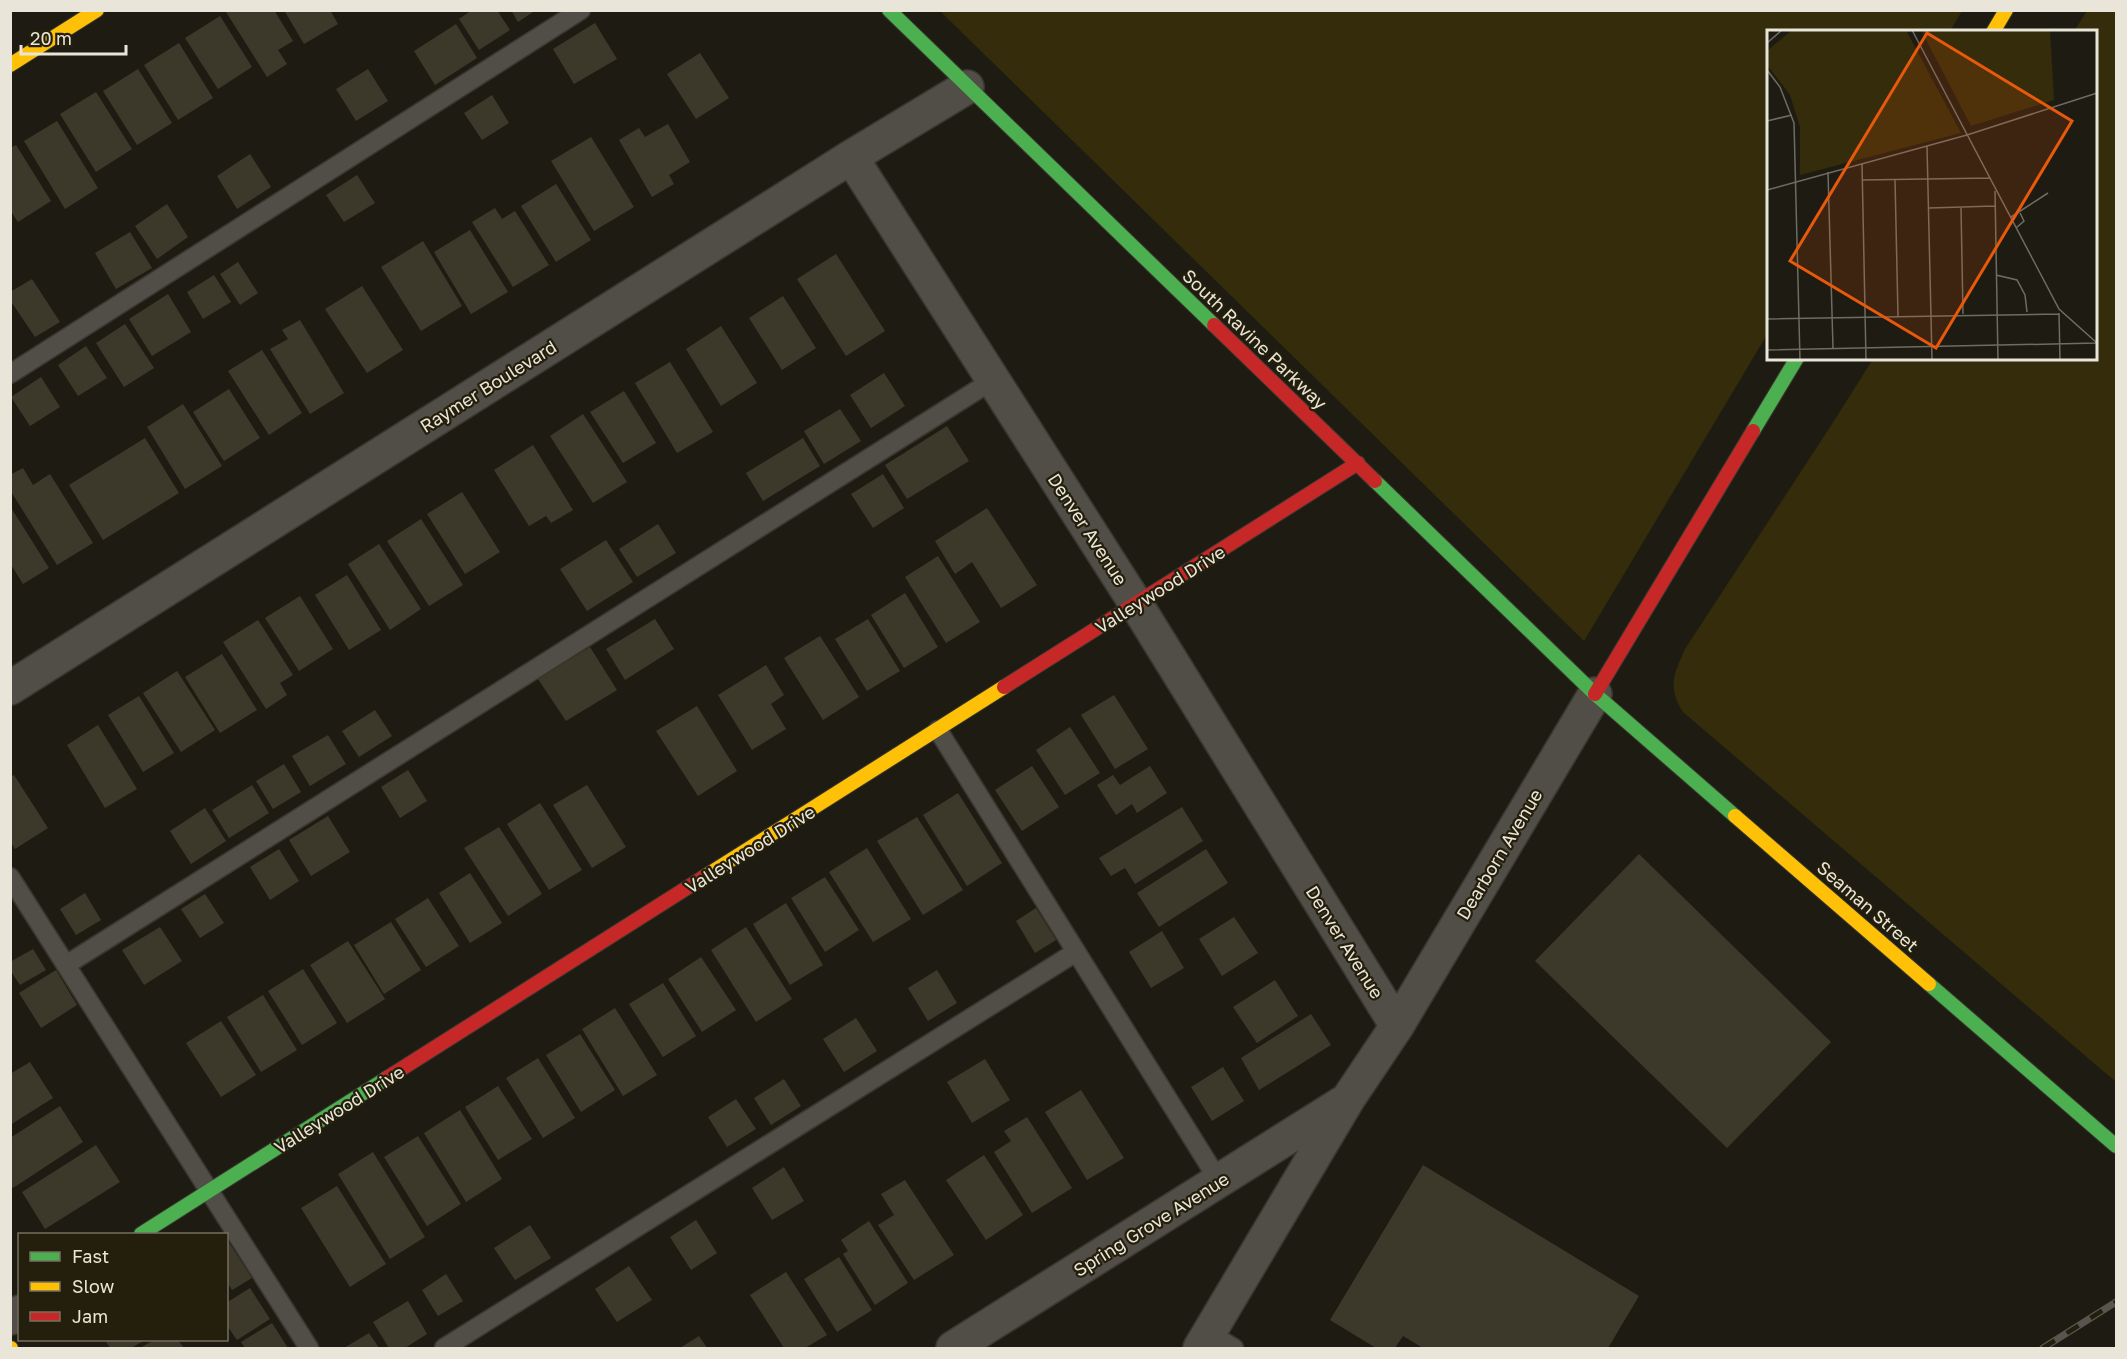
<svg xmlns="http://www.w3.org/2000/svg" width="2127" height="1359" font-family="'Golos Text',sans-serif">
  <rect width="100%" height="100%" fill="#1e1c12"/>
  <path fill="#342c0a" d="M940,11H1962L1950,31L1768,32V333L1584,641Z
    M2087,11H2116V1082L1683,712C1667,687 1674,674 1685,649L1832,424L1873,359L2096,358V32L2074,31Z"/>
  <path fill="#3d392a" d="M228,10H274L293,41L278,50L287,64L267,77L226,12Z
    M284,10H330L338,24L304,44Z
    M472,10H497L510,30L479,50L459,19Z
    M511,10H536L518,22Z
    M220,16L252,67L218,89L185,38Z
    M595,23L617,59L574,84L553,49Z
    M456,24L477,58L435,85L414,51Z
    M179,43L213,98L178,120L144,65Z
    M700,53L729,98L696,119L667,74Z
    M138,69L172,123L137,145L103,91Z
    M368,69L388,101L356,121L336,89Z
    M96,92L132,149L96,172L60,114Z
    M492,95L509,123L482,140L464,113Z
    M57,121L98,188L65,209L24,141Z
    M668,124L690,162L669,175L674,184L652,197L619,140L639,128L645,137Z
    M591,137L634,207L594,231L551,161Z
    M16,145L51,201L18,222L10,210V148Z
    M250,154L271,187L237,209L217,176Z
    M357,175L375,203L344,222L326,195Z
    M556,184L591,240L556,262L521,206Z
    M167,204L188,237L157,259L135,226Z
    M495,208L502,219L515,211L549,265L513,287L472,222Z
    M470,230L508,292L471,314L434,252Z
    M130,232L152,268L116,289L95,253Z
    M423,241L462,306L421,331L381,267Z
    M836,254L885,331L846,356L797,279Z
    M238,262L258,293L240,305L220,274Z
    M214,275L231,302L203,319L187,292Z
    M32,279L60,322L35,337L10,300V292Z
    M362,286L403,350L367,373L325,309Z
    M168,294L191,332L152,356L129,319Z
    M783,296L816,348L782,370L749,318Z
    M300,320L344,393L310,414L270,349L288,339L282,330Z
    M125,324L154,368L124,387L96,343Z
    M721,326L757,383L721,406L686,349Z
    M86,346L107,378L78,396L58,365Z
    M262,350L302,413L269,435L228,371Z
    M670,362L713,432L677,453L635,383Z
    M884,373L905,406L871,428L850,395Z
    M41,377L60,407L30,426L11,397Z
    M229,389L260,438L224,461L193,412Z
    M624,391L656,443L623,463L590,412Z
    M183,404L222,466L185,489L147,427Z
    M840,409L861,441L824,464L804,431Z
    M583,414L627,482L593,503L550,436Z
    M947,426L969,461L907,499L885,465Z
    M145,438L179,493L103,540L69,485Z
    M803,438L820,466L763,501L746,473Z
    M533,445L573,510L551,523L546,516L529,526L494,470Z
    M23,468L33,485L50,474L93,543L57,565L10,490V475Z
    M883,474L904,508L873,528L851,494Z
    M462,492L500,552L465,574L427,514Z
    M10,506L49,568L23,584L10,563Z
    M987,508L1037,585L1001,608L972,562L955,574L935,541Z
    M421,519L463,585L429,606L387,541Z
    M658,524L676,553L637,577L619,549Z
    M606,540L633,582L587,611L560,569Z
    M379,544L421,609L390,630L348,564Z
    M938,556L980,622L946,643L905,577Z
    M347,575L381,630L349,650L315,595Z
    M905,593L938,647L904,668L871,615Z
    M300,596L333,649L299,671L265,618Z
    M655,619L674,649L625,680L606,649Z
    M868,619L900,671L867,691L835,639Z
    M258,620L293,675L280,683L287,695L266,709L223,642Z
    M820,636L859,697L823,720L784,658Z
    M590,647L617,690L566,721L538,679Z
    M222,654L257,710L220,733L185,677Z
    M766,665L784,695L771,704L786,729L752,750L718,695Z
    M177,671L215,730L181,752L143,693Z
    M1114,695L1148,749L1115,769L1081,715Z
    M139,696L174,753L143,772L108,715Z
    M697,706L737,771L698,796L656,731Z
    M375,710L392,736L359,757L342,731Z
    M98,725L137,789L105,808L67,745Z
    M1070,727L1100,773L1065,795L1036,750Z
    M328,735L346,764L310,786L292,756Z
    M284,764L301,792L273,809L256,781Z
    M1032,766L1059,807L1022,831L995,790Z
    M1150,766L1167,793L1137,813L1132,804L1116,815L1097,785L1113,775L1120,785Z
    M408,770L427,801L400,818L381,787Z
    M14,775L48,828L15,849L10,841V777Z
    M252,785L269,813L229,838L212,810Z
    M587,785L626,847L592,868L553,805Z
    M958,793L1002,863L967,886L923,815Z
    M540,803L582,870L549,890L507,824Z
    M1182,807L1203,841L1135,884L1125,868L1111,876L1099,858Z
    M205,808L226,841L191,864L170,831Z
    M328,816L350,852L311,876L289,840Z
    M917,817L963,890L923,915L877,841Z
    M499,827L542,894L508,916L464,848Z
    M867,848L911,919L873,942L829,872Z
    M279,849L299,881L270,900L250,867Z
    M1206,849L1228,883L1159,927L1137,893Z
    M1639,854L1831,1042L1727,1148L1535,961Z
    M470,873L502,923L470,943L439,893Z
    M825,877L859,930L825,952L791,898Z
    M85,893L101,920L76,935L60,909Z
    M205,894L224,923L200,938L181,909Z
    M428,898L459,946L426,967L395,919Z
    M786,903L823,965L790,985L753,924Z
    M1036,908L1056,940L1035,953L1016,921Z
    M1234,917L1258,953L1222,976L1199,939Z
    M391,922L421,970L384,994L354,945Z
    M160,927L182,961L144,985L122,950Z
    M746,927L792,999L756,1022L711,950Z
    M1162,931L1184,968L1151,988L1129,952Z
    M348,941L385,999L347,1023L310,965Z
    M33,949L46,970L20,985L10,970V962Z
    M701,957L736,1010L702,1032L668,979Z
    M303,969L337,1023L302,1045L268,991Z
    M56,970L77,1005L41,1028L19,993Z
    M937,970L957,1003L928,1021L908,988Z
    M1275,980L1298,1016L1257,1043L1233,1007Z
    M663,983L696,1036L663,1057L629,1004Z
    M263,995L297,1050L261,1072L227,1017Z
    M615,1008L657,1075L623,1096L582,1029Z
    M1311,1014L1331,1045L1259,1090L1241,1058Z
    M856,1018L877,1051L844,1072L823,1039Z
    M221,1021L256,1075L221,1097L186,1043Z
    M580,1034L615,1090L581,1112L546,1055Z
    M538,1058L575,1118L543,1138L506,1078Z
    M985,1059L1010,1100L972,1123L947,1082Z
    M30,1062L53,1098L10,1125V1074Z
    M1223,1067L1244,1101L1212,1121L1191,1087Z
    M784,1079L801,1106L771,1125L754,1098Z
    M498,1086L532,1139L498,1160L465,1107Z
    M1081,1090L1124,1158L1087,1180L1045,1112Z
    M736,1099L756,1129L727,1147L708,1117Z
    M60,1106L83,1142L13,1188L10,1183V1138Z
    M460,1110L502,1179L466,1202L424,1133Z
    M1027,1117L1072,1188L1032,1213L994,1152L1011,1141L1004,1131Z
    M418,1136L461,1204L427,1226L384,1157Z
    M96,1145L120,1182L45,1229L22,1192Z
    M373,1152L425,1237L390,1259L338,1174Z
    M984,1155L1023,1215L986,1240L946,1180Z
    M1423,1165L1639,1296L1608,1348H1423L1403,1336L1395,1348H1376L1330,1320Z
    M784,1167L804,1201L772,1220L752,1188Z
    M905,1180L954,1255L914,1280L878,1225L894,1215L881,1194Z
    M337,1186L386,1264L350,1287L301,1208Z
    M696,1220L717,1253L691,1270L670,1237Z
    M869,1221L908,1283L875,1305L843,1254L848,1251L841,1240Z
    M530,1225L551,1258L515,1280L494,1248Z
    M226,1238L252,1278L232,1290L226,1280Z
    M839,1257L872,1310L837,1332L804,1279Z
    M629,1266L652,1300L617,1322L595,1289Z
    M786,1272L827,1335L805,1348H784L750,1295Z
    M446,1274L463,1301L438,1316L422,1290Z
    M250,1288L270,1319L237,1340L226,1324V1303Z
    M408,1301L427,1334L405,1348H389L373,1322Z
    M272,1323L288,1348H245L241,1342Z
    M369,1333L379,1348H344Z
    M699,1336L707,1348H680Z
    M105,1340H145L131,1348H110Z
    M154,1340H178L184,1348H140Z"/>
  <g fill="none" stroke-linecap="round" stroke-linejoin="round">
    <g stroke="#393730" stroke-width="21">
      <path id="lane" d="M10,374L581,10
        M938,730L1219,1181
        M10,877L309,1348
        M66,965L993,380
        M1209,1333L1234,1348
        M444,1348L1076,952"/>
    </g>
    <g stroke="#393730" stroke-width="36">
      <path id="street" d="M851,157L1136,604L1397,1026
        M10,688L851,157L967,87
        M10,1318L20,1312
        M953,1348L1344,1102
        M1200,1348L1348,1099L1397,1026L1595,694"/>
    </g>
    <g stroke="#393730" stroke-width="16">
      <path id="fast" d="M889,10L1214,325
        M1753,431L1797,358
        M1375,481L1595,694L1735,816
        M1929,984L2116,1146
        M141,1234L387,1078"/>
    </g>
    <g stroke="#393730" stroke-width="16">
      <path id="slow" d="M1993,32L2006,10
        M10,65L97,10
        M1735,816L1929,984
        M704,877L1004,687
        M10,1348H11"/>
    </g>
    <g stroke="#393730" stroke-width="16">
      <path id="jam" d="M1214,325L1375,481
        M1004,687L1358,463
        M1595,694L1753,431
        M387,1078L704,877"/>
    </g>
    <use href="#lane" stroke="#504e46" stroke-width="18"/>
    <use href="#street" stroke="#504e46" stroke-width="33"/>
    <use href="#fast" stroke="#4caf50" stroke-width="14"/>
    <use href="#slow" stroke="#ffc107" stroke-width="14"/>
    <use href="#jam" stroke="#c62828" stroke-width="14"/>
    <g stroke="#57554e" stroke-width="7">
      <path id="rail" d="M2043,1348L2116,1302"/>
    </g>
    <use href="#rail" stroke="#241f0c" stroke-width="4.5" stroke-dasharray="14" stroke-linecap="butt"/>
  </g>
  <g text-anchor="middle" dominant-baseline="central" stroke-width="4.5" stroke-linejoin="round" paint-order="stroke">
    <g font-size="18" fill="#e9e6d9" stroke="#241f0c">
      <text transform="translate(1255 339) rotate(44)">South Ravine Parkway</text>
      <text transform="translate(488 386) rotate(-32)">Raymer Boulevard</text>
      <text transform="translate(1088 529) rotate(57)">Denver Avenue</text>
      <text transform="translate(1160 589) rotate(-32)">Valleywood Drive</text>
      <text transform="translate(750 849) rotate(-32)">Valleywood Drive</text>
      <text transform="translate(1499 854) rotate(-59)">Dearborn Avenue</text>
      <text transform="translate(1868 906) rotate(41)">Seaman Street</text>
      <text transform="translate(1345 942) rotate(58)">Denver Avenue</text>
      <text transform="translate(339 1109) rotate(-32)">Valleywood Drive</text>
      <text transform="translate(1151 1224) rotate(-32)">Spring Grove Avenue</text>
    </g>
  </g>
  <g transform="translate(1767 30)">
    <rect width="330" height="330" fill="#1e1c12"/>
    <path d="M25,0H139L194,103L33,145V97L23,65L0,35V21ZM154,0H283L287,70L204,96Z" fill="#342c0a"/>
    <path fill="none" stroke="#6f6d62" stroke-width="1.5" d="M145,0L292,279L330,313M0,13L15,0M0,40L13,57L27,93L33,330M0,91L25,85M160,116L165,330M95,133L99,330M61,142L66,318M128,149L131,286M95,150L223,148M0,160L200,105L330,63M228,161L231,330M194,177L196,284M162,178L228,176M244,187L281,163M249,198L257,191L253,183M229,245L250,250L258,265L260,282M292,283L293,330M0,289L292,284M0,320L330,313"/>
    <path fill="#e8590c" fill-opacity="0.15" stroke="#e8590c" stroke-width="3" d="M160,3L305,91L169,318L23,231Z"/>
    <rect width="330" height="330" fill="none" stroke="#e9e6d9" stroke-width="3"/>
  </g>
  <rect width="2127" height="1359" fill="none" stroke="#e9e6d9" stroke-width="24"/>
  <rect x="18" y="1233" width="210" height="108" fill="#241f0c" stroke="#736f5e" stroke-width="1.5"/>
  <rect x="30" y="1252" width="30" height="9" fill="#4caf50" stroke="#736f5e" stroke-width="1.5"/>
  <text x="72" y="1263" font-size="18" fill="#e9e6d9">Fast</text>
  <rect x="30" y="1282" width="30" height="9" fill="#ffc107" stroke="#736f5e" stroke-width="1.5"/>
  <text x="72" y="1293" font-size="18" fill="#e9e6d9">Slow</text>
  <rect x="30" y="1312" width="30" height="9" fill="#c62828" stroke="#736f5e" stroke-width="1.5"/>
  <text x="72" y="1323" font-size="18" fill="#e9e6d9">Jam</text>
  <path d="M21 45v9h105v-9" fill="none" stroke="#e9e6d9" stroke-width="3"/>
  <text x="30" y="45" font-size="18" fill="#e9e6d9" stroke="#241f0c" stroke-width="4.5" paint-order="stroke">20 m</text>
</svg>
